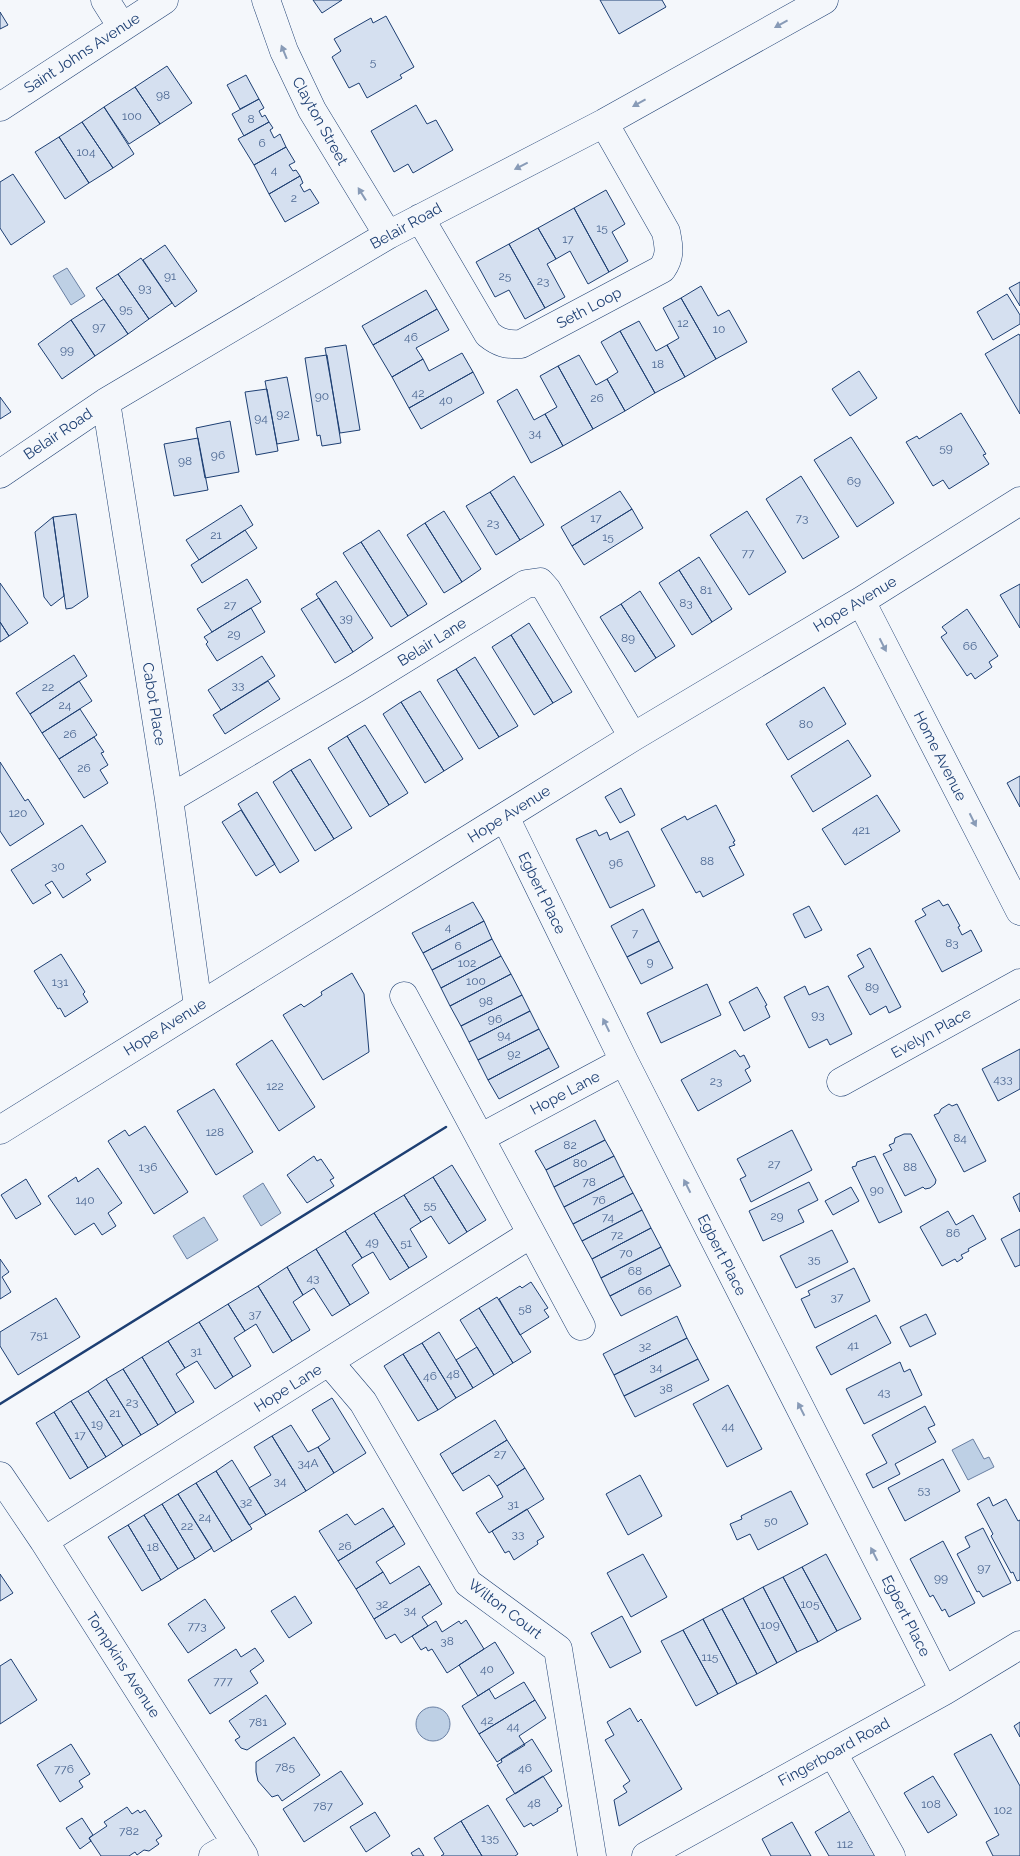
<svg xmlns="http://www.w3.org/2000/svg" width="1020" height="1856" font-family="Raleway,sans-serif">
  <rect width="100%" height="100%" fill="#f4f7fb"/>
  <path fill="#bed0e5" stroke="#687fa3" d="M67,268L85,296L71,305L53,276Z
    M263,1183L281,1213L261,1226L243,1196Z
    M204,1217L218,1240L187,1259L173,1236Z
    M973,1439L984,1459L989,1457L994,1467L968,1480L952,1450Z
    M416 1724a17 17 0 1 1 34 0a17 17 0 1 1-34 0Z"/>
  <path fill="#d5e0f0" stroke="#1d3f73" d="M313,0H342L322,13Z
    M600,0H662L666,7L619,34Z
    M0,12L8,25L0,29Z
    M386,16L414,67L400,75L402,78L367,98L359,83L349,88L332,57L341,51L334,39L371,18L373,23Z
    M167,66L192,103L160,124L135,87Z
    M246,75L259,99L240,109L227,85Z
    M135,87L160,124L129,144L104,107Z
    M259,99L264,108L259,111L262,117L265,115L269,122L244,136L232,114Z
    M416,105L427,124L436,120L453,150L413,173L408,164L394,172L371,131Z
    M104,107L134,154L113,168L82,122Z
    M82,122L113,168L89,183L59,137Z
    M269,122L273,128L270,130L274,138L280,134L286,147L254,165L238,139Z
    M59,137L89,183L65,199L35,152Z
    M286,147L295,162L289,165L293,171L296,170L300,176L269,194L254,165Z
    M13,174L45,222L11,245L0,228V182Z
    M300,176L303,183L300,185L304,192L310,189L319,203L285,222L269,194Z
    M606,190L625,224L612,232L628,261L609,272L574,208Z
    M574,208L609,272L588,284L570,251L556,259L538,228Z
    M538,228L556,259L547,264L565,297L545,308L509,244Z
    M509,244L545,308L525,319L509,290L495,297L476,262Z
    M165,245L197,291L175,307L143,260Z
    M141,258L172,303L149,319L118,274Z
    M118,274L149,319L128,334L96,288Z
    M1020,282V306L1009,288Z
    M701,286L718,316L729,310L747,342L716,359L681,298Z
    M426,290L437,309L373,345L362,326Z
    M1007,294L1020,315V324L993,340L977,312Z
    M681,298L716,359L685,377L667,345L679,338L663,308Z
    M104,299L128,334L95,356L71,320Z
    M437,309L449,330L416,348L423,359L392,377L373,345Z
    M71,320L95,356L62,379L38,344Z
    M639,321L656,351L667,345L685,377L655,393L620,331Z
    M620,331L655,393L625,411L607,379L618,372L601,342Z
    M1019,334L1020,336V414L985,354Z
    M346,345L360,430L340,433L325,348Z
    M462,353L473,372L409,408L392,377L423,359L429,371Z
    M327,355L341,443L322,446L320,435L317,436L305,358Z
    M579,355L596,385L607,379L625,411L593,429L558,366Z
    M558,366L593,429L563,446L545,414L557,407L540,376Z
    M859,371L877,398L850,416L832,389Z
    M473,372L484,393L421,429L409,408Z
    M287,377L299,440L277,444L265,381Z
    M267,389L278,451L256,455L245,392Z
    M517,389L534,420L545,414L563,446L531,463L497,401Z
    M0,397L11,412L0,419Z
    M961,413L986,454L983,455L989,464L949,489L943,480L933,486L906,442L917,436L919,439Z
    M230,421L239,472L205,478L196,428Z
    M851,437L894,503L857,527L814,460Z
    M198,438L208,490L174,496L164,444Z
    M514,476L544,525L520,540L490,492Z
    M801,476L839,537L803,559L766,499Z
    M620,491L632,509L572,546L561,527Z
    M490,492L520,540L496,555L466,506Z
    M241,505L253,525L199,560L186,540Z
    M632,509L643,528L584,565L572,546Z
    M444,511L481,569L462,582L425,523Z
    M747,511L786,572L749,595L710,535Z
    M76,514L88,597L72,608L66,609L53,517Z
    M53,517L64,596L51,606L44,597L35,532Z
    M425,523L462,582L444,593L407,535Z
    M245,530L257,548L202,583L191,565Z
    M379,530L427,604L408,616L361,542Z
    M361,542L408,616L391,627L343,553Z
    M699,557L732,609L712,622L679,570Z
    M679,570L712,622L692,635L659,583Z
    M247,579L261,602L212,632L197,609Z
    M336,581L373,638L353,652L316,594Z
    M0,583L28,623L9,636L0,622Z
    M1020,584V628L1000,595Z
    M640,591L675,646L656,658L621,604Z
    M319,598L353,652L335,663L301,609Z
    M621,604L656,658L635,672L600,617Z
    M251,608L265,632L217,661L206,644L208,642L204,637Z
    M967,609L998,656L989,662L992,667L975,679L971,673L967,676L941,637L947,633L942,627Z
    M0,622L9,636L0,642Z
    M529,623L572,692L553,703L511,635Z
    M511,635L553,703L534,715L492,647Z
    M74,655L87,676L30,714L16,693Z
    M262,656L275,676L221,710L208,690Z
    M475,657L518,726L499,737L456,669Z
    M456,669L499,737L479,749L437,680Z
    M79,681L92,701L42,733L30,714Z
    M268,681L280,699L225,734L213,715Z
    M824,687L846,724L788,760L766,724Z
    M420,691L463,759L444,771L401,702Z
    M401,702L444,771L425,783L383,714Z
    M80,709L97,735L59,759L42,733Z
    M365,725L408,793L389,805L347,736Z
    M347,736L389,805L370,817L328,748Z
    M94,737L104,752L101,753L108,765L100,770L108,783L84,798L59,759Z
    M848,740L871,776L813,812L791,776Z
    M310,759L352,828L334,839L291,770Z
    M0,762L25,801L28,799L44,824L10,846L0,831Z
    M291,770L334,839L315,851L273,782Z
    M1020,776V807L1007,783Z
    M621,788L635,815L620,823L605,797Z
    M257,792L299,861L280,873L238,804Z
    M877,795L900,831L845,865L822,829Z
    M716,805L735,841L733,842L735,845L729,847L744,875L703,897L700,891L696,893L661,829L685,816L687,820Z
    M241,810L275,864L256,876L222,822Z
    M82,825L106,862L86,874L91,880L63,898L52,881L45,885L51,893L33,904L11,870Z
    M596,830L599,836L607,832L610,840L628,831L655,886L610,908L576,839Z
    M939,900L943,906L948,904L960,926L958,927L962,935L971,930L982,951L942,972L915,921L926,915L922,909Z
    M473,902L484,921L423,953L412,933Z
    M809,906L822,930L805,938L793,914Z
    M643,909L659,941L627,957L611,926Z
    M484,921L492,939L432,970L423,953Z
    M492,939L501,956L441,988L432,970Z
    M659,941L673,968L641,984L627,957Z
    M870,948L901,1007L889,1013L886,1006L870,1015L848,976L864,967L857,955Z
    M61,954L85,992L83,994L88,1002L65,1017L60,1008L58,1009L34,971Z
    M501,956L511,974L450,1006L441,988Z
    M352,973L364,994L369,1052L323,1080L283,1015L301,1004L304,1007L322,995L321,992Z
    M511,974L522,995L461,1026L450,1006Z
    M707,984L721,1015L661,1043L647,1013Z
    M805,986L809,995L828,986L852,1034L830,1045L827,1039L809,1048L784,997Z
    M757,987L767,1005L765,1006L770,1017L744,1031L729,1002Z
    M522,995L530,1011L469,1042L461,1026Z
    M530,1011L539,1029L478,1060L469,1042Z
    M539,1029L549,1048L488,1080L478,1060Z
    M272,1040L315,1107L279,1131L236,1064Z
    M549,1048L559,1067L499,1099L488,1080Z
    M1020,1049V1089L998,1101L982,1069Z
    M735,1050L740,1057L744,1055L750,1067L745,1070L751,1081L698,1111L681,1080Z
    M214,1089L253,1152L216,1175L177,1111Z
    M949,1104L952,1106L957,1104L986,1161L964,1172L934,1115L939,1113L941,1109Z
    M595,1120L605,1140L546,1170L535,1151Z
    M145,1126L188,1192L154,1214L108,1141L125,1130L129,1136Z
    M792,1130L812,1170L751,1202L740,1179L746,1176L737,1159Z
    M904,1134H911L936,1180L935,1184L930,1188L925,1189L923,1187L905,1196L883,1154L892,1150L889,1145L894,1143L895,1138Z
    M605,1140L614,1156L554,1187L546,1170Z
    M314,1156L317,1161L321,1159L334,1178L330,1180L334,1186L307,1203L287,1175Z
    M614,1156L624,1176L564,1207L554,1187Z
    M875,1156L902,1212L879,1223L852,1167L856,1166L857,1162Z
    M452,1165L486,1220L467,1232L433,1177Z
    M98,1168L122,1203L108,1213L116,1226L102,1235L94,1223L75,1235L48,1196L76,1177L78,1182Z
    M624,1176L633,1193L573,1224L564,1207Z
    M433,1177L467,1232L449,1244L431,1216L421,1222L404,1195Z
    M26,1179L41,1204L16,1219L1,1195Z
    M809,1182L818,1200L798,1210L804,1222L763,1241L749,1211Z
    M851,1187L859,1201L833,1215L825,1201Z
    M633,1193L642,1210L582,1241L573,1224Z
    M1020,1193V1212L1013,1197Z
    M404,1195L421,1222L410,1229L427,1257L409,1268L374,1213Z
    M642,1210L651,1228L592,1259L582,1241Z
    M948,1211L956,1225L973,1215L986,1239L968,1249L969,1251L961,1255L963,1258L957,1262L955,1259L942,1266L920,1227Z
    M374,1213L409,1268L390,1280L373,1252L362,1258L345,1231Z
    M651,1228L661,1247L601,1278L592,1259Z
    M1020,1229V1265L1015,1267L1001,1239Z
    M832,1230L848,1262L796,1288L780,1256Z
    M345,1231L362,1258L352,1265L369,1293L350,1305L316,1249Z
    M661,1247L670,1265L610,1296L601,1278Z
    M316,1249L350,1305L332,1316L314,1288L303,1295L287,1267Z
    M0,1259L9,1272L2,1277L11,1292L0,1299Z
    M670,1265L681,1286L621,1316L610,1296Z
    M287,1267L303,1295L293,1302L310,1330L292,1341L258,1286Z
    M854,1268L870,1301L815,1328L801,1299L810,1295L808,1291Z
    M531,1282L548,1308L544,1310L549,1317L520,1335L499,1299L520,1286L522,1288Z
    M258,1286L292,1341L273,1353L256,1324L245,1331L228,1304Z
    M497,1297L531,1352L513,1363L479,1308Z
    M56,1298L80,1337L18,1375L0,1346V1332Z
    M228,1304L245,1331L234,1338L251,1366L233,1377L199,1322Z
    M479,1308L513,1363L494,1375L460,1320Z
    M926,1314L936,1334L910,1347L900,1327Z
    M876,1315L891,1343L831,1375L816,1347Z
    M677,1316L687,1338L614,1375L603,1354Z
    M199,1322L233,1377L215,1389L197,1361L185,1368L168,1341Z
    M439,1332L473,1388L456,1398L422,1343Z
    M687,1338L698,1359L624,1396L614,1375Z
    M168,1341L185,1368L176,1374L194,1402L176,1413L142,1357Z
    M422,1343L456,1398L438,1410L403,1354Z
    M477,1347L494,1375L473,1388L456,1360Z
    M403,1354L438,1410L418,1421L384,1366Z
    M142,1357L176,1413L158,1425L123,1369Z
    M698,1359L709,1380L635,1417L624,1396Z
    M900,1362L904,1372L910,1369L922,1395L864,1424L846,1389Z
    M123,1369L158,1425L141,1435L106,1379Z
    M106,1379L141,1435L123,1446L88,1391Z
    M728,1385L762,1449L727,1467L693,1404Z
    M88,1391L123,1446L106,1457L71,1401Z
    M332,1398L366,1453L334,1473L318,1447L330,1439L312,1410Z
    M71,1401L106,1457L88,1468L54,1412Z
    M925,1406L935,1425L928,1428L936,1442L895,1464L900,1474L873,1488L866,1474L887,1463L872,1435Z
    M54,1412L88,1468L70,1479L36,1423Z
    M495,1420L507,1440L452,1474L440,1454Z
    M291,1425L308,1452L318,1447L334,1473L306,1491L272,1436Z
    M272,1436L306,1491L266,1515L249,1488L271,1475L254,1447Z
    M507,1440L525,1468L497,1486L489,1475L463,1491L452,1474Z
    M943,1459L960,1491L905,1521L888,1488Z
    M232,1460L266,1515L249,1525L216,1471Z
    M525,1468L544,1499L489,1533L476,1513L503,1497L497,1486Z
    M216,1471L252,1529L232,1541L196,1483Z
    M640,1475L662,1516L628,1535L606,1494Z
    M196,1483L232,1541L214,1552L178,1494Z
    M791,1491L808,1524L758,1550L750,1534L737,1540L730,1524L742,1519L741,1516Z
    M178,1494L212,1548L195,1559L162,1504Z
    M989,1497L993,1506L1006,1499L1018,1521L1020,1520V1580L1017,1581L1013,1572L1011,1573L991,1536L993,1534L977,1504Z
    M162,1504L195,1559L178,1569L144,1515Z
    M383,1508L394,1526L338,1561L319,1531L347,1514L355,1525Z
    M527,1509L544,1537L537,1541L538,1544L514,1560L509,1551L505,1553L492,1531Z
    M144,1515L178,1569L161,1580L128,1525Z
    M128,1525L161,1580L142,1591L108,1537Z
    M394,1526L405,1544L376,1562L383,1572L356,1589L338,1561Z
    M983,1528L1011,1583L983,1597L979,1591L977,1592L957,1554L970,1547L965,1537Z
    M943,1541L975,1603L949,1617L945,1609L942,1611L933,1595L930,1597L910,1559Z
    M643,1554L667,1597L631,1617L607,1573Z
    M826,1554L861,1619L837,1631L802,1567Z
    M419,1566L430,1584L374,1619L356,1589L383,1572L390,1584Z
    M802,1567L837,1631L818,1642L783,1577Z
    M0,1574L13,1593L0,1601Z
    M783,1577L818,1642L797,1652L763,1587Z
    M430,1584L442,1604L422,1617L428,1626L401,1643L395,1634L386,1639L374,1619Z
    M763,1587L797,1652L777,1663L743,1598Z
    M295,1596L312,1623L289,1638L271,1611Z
    M743,1598L777,1663L757,1674L722,1609Z
    M205,1599L225,1628L188,1653L168,1624Z
    M722,1609L757,1674L737,1684L703,1619Z
    M622,1616L641,1652L610,1668L591,1633Z
    M703,1619L737,1684L718,1694L683,1630Z
    M466,1620L484,1649L447,1673L432,1649L428,1651L426,1647L421,1650L412,1636L436,1621L442,1632L459,1621L461,1624Z
    M683,1630L718,1694L696,1706L661,1641Z
    M495,1642L514,1673L478,1696L459,1665Z
    M255,1648L264,1661L250,1671L258,1683L210,1714L188,1680L236,1649L241,1657Z
    M11,1659L37,1700L0,1724V1666Z
    M524,1682L535,1700L479,1734L462,1706L489,1689L495,1699Z
    M266,1695L286,1724L247,1750L241,1748L235,1740L240,1737L229,1721Z
    M535,1700L546,1718L519,1736L525,1745L497,1762L479,1734Z
    M630,1708L638,1722L641,1719L682,1789L619,1826L614,1800L627,1792L623,1786L630,1781L605,1740L614,1735L607,1722Z
    M1020,1722V1737L1014,1726Z
    M991,1734L1020,1786V1856H993L986,1842L999,1835L954,1754Z
    M294,1737L320,1775L282,1801L278,1795L272,1797L258,1781L256,1772V1762Z
    M532,1739L552,1771L515,1794L497,1765L502,1762L501,1759Z
    M71,1744L90,1774L79,1781L83,1787L60,1802L37,1765Z
    M341,1771L363,1804L304,1842L283,1809Z
    M543,1776L562,1806L557,1809L558,1811L533,1826L531,1823L524,1827L506,1799Z
    M933,1776L957,1815L928,1833L904,1793Z
    M488,1805L518,1854L515,1856H482L461,1821Z
    M127,1807L132,1814L138,1810L140,1813L145,1810L162,1836L156,1840L159,1844L149,1851L144,1850L137,1855L135,1852L129,1856H101L89,1838L107,1826L104,1822Z
    M850,1811L875,1856H829L815,1832Z
    M375,1812L390,1836L366,1852L350,1827Z
    M82,1818L93,1835L89,1838L91,1841L80,1849L66,1828Z
    M461,1821L482,1856H441L444,1854L434,1838Z
    M792,1822L811,1856H771L762,1839Z
    M419,1848L424,1856H413L411,1853Z"/>
  <g fill="none" stroke-linecap="round" stroke-linejoin="round">
    <g stroke="#1d3f73" stroke-width="29">
      <path id="minor" d="M105,0L122,27
        M266,0L284,51L312,110L388,235
        M0,107L164,0
        M420,218L488,334C499,343 507,345 521,344L662,269C671,256 669,247 666,232L604,123
        M106,402L169,799L198,1006
        M0,474L106,402L388,235L604,123L824,0
        M861,601L1020,911
        M169,799L357,688L526,584L540,582L547,590L633,737
        M505,817L624,1061L944,1691
        M404,996L581,1326
        M841,1082L1020,983
        M0,1130L633,737L861,601L1020,501
        M480,1138L624,1061
        M329,1362L363,1402L468,1583L558,1649L592,1856
        M0,1476L44,1541L244,1856
        M44,1541L531,1234
        M833,1753L891,1856
        M213,1856L236,1843
        M646,1856L944,1691L1020,1645"/>
    </g>
    <use href="#minor" stroke="#f4f7fb" stroke-width="28"/>
    <path stroke="#1d3f73" stroke-width="2.5" d="M0,1404L446,1127"/>
  </g>
  <defs><path id="oneway-solid" d="M-6-.8H1V-3.2L6.5 0L1 3.2V.8H-6Z" transform="scale(1.25)"/></defs>
  <g fill="#889bb7">
    <use href="#oneway-solid" transform="translate(781 24) rotate(151)"/>
    <use href="#oneway-solid" transform="translate(284 52) rotate(-112)"/>
    <use href="#oneway-solid" transform="translate(639 103) rotate(151)"/>
    <use href="#oneway-solid" transform="translate(521 166) rotate(153)"/>
    <use href="#oneway-solid" transform="translate(362 194) rotate(-122)"/>
    <use href="#oneway-solid" transform="translate(883 645) rotate(63)"/>
    <use href="#oneway-solid" transform="translate(973 820) rotate(63)"/>
    <use href="#oneway-solid" transform="translate(606 1025) rotate(-116)"/>
    <use href="#oneway-solid" transform="translate(687 1186) rotate(-117)"/>
    <use href="#oneway-solid" transform="translate(801 1409) rotate(-117)"/>
    <use href="#oneway-solid" transform="translate(874 1554) rotate(-117)"/>
  </g>
  <g text-anchor="middle" dominant-baseline="central" stroke-width="4" stroke-linejoin="round" paint-order="stroke">
    <g font-size="12" fill="#4b6792">
      <text x="373" y="62">5</text>
      <text x="163" y="95">98</text>
      <text x="132" y="116">100</text>
      <text x="251" y="119">8</text>
      <text x="262" y="143">6</text>
      <text x="86" y="152">104</text>
      <text x="274" y="170">4</text>
      <text x="294" y="198">2</text>
      <text x="602" y="228">15</text>
      <text x="568" y="239">17</text>
      <text x="170" y="276">91</text>
      <text x="505" y="276">25</text>
      <text x="543" y="281">23</text>
      <text x="145" y="288">93</text>
      <text x="126" y="309">95</text>
      <text x="683" y="323">12</text>
      <text x="99" y="327">97</text>
      <text x="719" y="329">10</text>
      <text x="411" y="337">46</text>
      <text x="67" y="350">99</text>
      <text x="658" y="364">18</text>
      <text x="418" y="393">42</text>
      <text x="322" y="396">90</text>
      <text x="597" y="398">26</text>
      <text x="446" y="400">40</text>
      <text x="283" y="414">92</text>
      <text x="261" y="418">94</text>
      <text x="535" y="433">34</text>
      <text x="946" y="448">59</text>
      <text x="218" y="455">96</text>
      <text x="185" y="461">98</text>
      <text x="854" y="481">69</text>
      <text x="596" y="518">17</text>
      <text x="802" y="518">73</text>
      <text x="493" y="523">23</text>
      <text x="216" y="535">21</text>
      <text x="608" y="537">15</text>
      <text x="748" y="553">77</text>
      <text x="706" y="590">81</text>
      <text x="686" y="603">83</text>
      <text x="230" y="605">27</text>
      <text x="346" y="618">39</text>
      <text x="234" y="634">29</text>
      <text x="628" y="638">89</text>
      <text x="970" y="646">66</text>
      <text x="238" y="685">33</text>
      <text x="48" y="687">22</text>
      <text x="65" y="705">24</text>
      <text x="806" y="724">80</text>
      <text x="70" y="734">26</text>
      <text x="84" y="768">26</text>
      <text x="18" y="813">120</text>
      <text x="861" y="830">421</text>
      <text x="707" y="861">88</text>
      <text x="616" y="863">96</text>
      <text x="58" y="866">30</text>
      <text x="448" y="927">4</text>
      <text x="635" y="933">7</text>
      <text x="952" y="943">83</text>
      <text x="458" y="946">6</text>
      <text x="650" y="962">9</text>
      <text x="467" y="963">102</text>
      <text x="476" y="981">100</text>
      <text x="60" y="982">131</text>
      <text x="872" y="987">89</text>
      <text x="486" y="1001">98</text>
      <text x="818" y="1015">93</text>
      <text x="495" y="1019">96</text>
      <text x="504" y="1035">94</text>
      <text x="514" y="1054">92</text>
      <text x="1003" y="1079">433</text>
      <text x="716" y="1081">23</text>
      <text x="275" y="1086">122</text>
      <text x="215" y="1132">128</text>
      <text x="960" y="1138">84</text>
      <text x="570" y="1145">82</text>
      <text x="580" y="1163">80</text>
      <text x="774" y="1164">27</text>
      <text x="148" y="1167">136</text>
      <text x="910" y="1167">88</text>
      <text x="589" y="1182">78</text>
      <text x="877" y="1190">90</text>
      <text x="85" y="1200">140</text>
      <text x="599" y="1200">76</text>
      <text x="430" y="1205">55</text>
      <text x="777" y="1216">29</text>
      <text x="608" y="1217">74</text>
      <text x="953" y="1233">86</text>
      <text x="617" y="1235">72</text>
      <text x="372" y="1242">49</text>
      <text x="406" y="1243">51</text>
      <text x="626" y="1253">70</text>
      <text x="814" y="1259">35</text>
      <text x="635" y="1271">68</text>
      <text x="313" y="1278">43</text>
      <text x="645" y="1291">66</text>
      <text x="837" y="1297">37</text>
      <text x="525" y="1309">58</text>
      <text x="255" y="1314">37</text>
      <text x="39" y="1335">751</text>
      <text x="853" y="1345">41</text>
      <text x="645" y="1346">32</text>
      <text x="196" y="1351">31</text>
      <text x="656" y="1367">34</text>
      <text x="453" y="1374">48</text>
      <text x="430" y="1376">46</text>
      <text x="666" y="1388">38</text>
      <text x="884" y="1392">43</text>
      <text x="132" y="1402">23</text>
      <text x="115" y="1413">21</text>
      <text x="97" y="1424">19</text>
      <text x="728" y="1426">44</text>
      <text x="80" y="1435">17</text>
      <text x="500" y="1454">27</text>
      <text x="308" y="1463">34A</text>
      <text x="280" y="1481">34</text>
      <text x="924" y="1490">53</text>
      <text x="246" y="1502">32</text>
      <text x="513" y="1504">31</text>
      <text x="205" y="1517">24</text>
      <text x="771" y="1521">50</text>
      <text x="187" y="1526">22</text>
      <text x="518" y="1534">33</text>
      <text x="345" y="1546">26</text>
      <text x="153" y="1547">18</text>
      <text x="984" y="1568">97</text>
      <text x="941" y="1578">99</text>
      <text x="382" y="1604">32</text>
      <text x="810" y="1604">105</text>
      <text x="410" y="1610">34</text>
      <text x="770" y="1625">109</text>
      <text x="197" y="1626">773</text>
      <text x="447" y="1641">38</text>
      <text x="710" y="1657">115</text>
      <text x="487" y="1669">40</text>
      <text x="223" y="1681">777</text>
      <text x="487" y="1720">42</text>
      <text x="258" y="1722">781</text>
      <text x="513" y="1726">44</text>
      <text x="285" y="1767">785</text>
      <text x="525" y="1768">46</text>
      <text x="64" y="1769">776</text>
      <text x="534" y="1803">48</text>
      <text x="931" y="1804">108</text>
      <text x="323" y="1806">787</text>
      <text x="1003" y="1810">102</text>
      <text x="129" y="1831">782</text>
      <text x="490" y="1838">135</text>
      <text x="845" y="1844">112</text>
    </g>
    <g font-size="15" fill="#1d3f73" stroke="#f4f7fb">
      <text transform="translate(82 53) rotate(-33)">Saint Johns Avenue</text>
      <text transform="translate(320 121) rotate(61)">Clayton Street</text>
      <text transform="translate(406 226) rotate(-29)">Belair Road</text>
      <text transform="translate(589 308) rotate(-28)">Seth Loop</text>
      <text transform="translate(58 434) rotate(-34)">Belair Road</text>
      <text transform="translate(855 604) rotate(-31)">Hope Avenue</text>
      <text transform="translate(432 642) rotate(-32)">Belair Lane</text>
      <text transform="translate(154 704) rotate(81)">Cabot Place</text>
      <text transform="translate(940 756) rotate(63)">Home Avenue</text>
      <text transform="translate(509 814) rotate(-32)">Hope Avenue</text>
      <text transform="translate(542 893) rotate(64)">Egbert Place</text>
      <text transform="translate(165 1027) rotate(-32)">Hope Avenue</text>
      <text transform="translate(931 1033) rotate(-29)">Evelyn Place</text>
      <text transform="translate(565 1093) rotate(-28)">Hope Lane</text>
      <text transform="translate(722 1255) rotate(63)">Egbert Place</text>
      <text transform="translate(288 1388) rotate(-32)">Hope Lane</text>
      <text transform="translate(505 1609) rotate(37)">Wilton Court</text>
      <text transform="translate(906 1616) rotate(63)">Egbert Place</text>
      <text transform="translate(123 1665) rotate(57)">Tompkins Avenue</text>
      <text transform="translate(834 1752) rotate(-29)">Fingerboard Road</text>
    </g>
  </g>
</svg>
